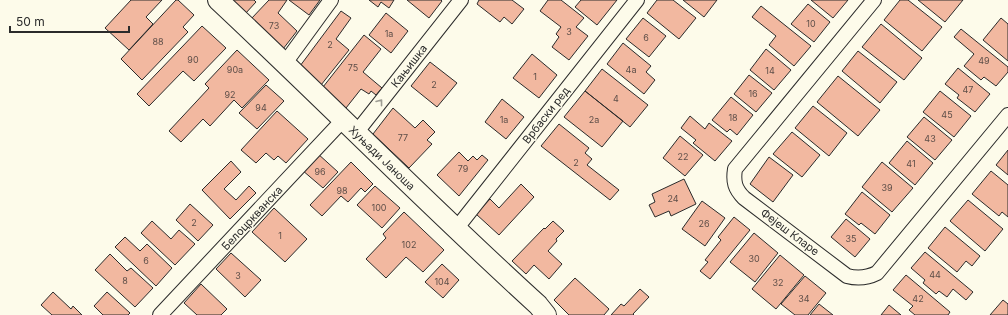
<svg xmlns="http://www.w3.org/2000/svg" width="1008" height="315" font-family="Inter,sans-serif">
  <rect width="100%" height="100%" fill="#fdfbea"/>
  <path fill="#f2b8a0" stroke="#2b2b2b" d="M131,0H162L146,17L153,24L129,50L105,28Z
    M176,0H178L194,15L183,27L188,32L142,80L121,59Z
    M231,0H254L256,2L245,14Z
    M269,0H287L278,13L297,31L283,49L251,19Z
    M289,0H320L309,15Z
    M369,0H394L389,8L381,2L378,7Z
    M407,0H441L442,1L429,18Z
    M479,0H512L524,9L512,24L504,17L500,22L477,4Z
    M548,0H561L584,18L576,27L588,36L569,60L552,47L559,37L556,34L561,27L540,11Z
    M581,0H617L597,25L575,7Z
    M657,0H673L696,18L679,39L647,13Z
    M683,0H717L704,17Z
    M811,0H848L833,18Z
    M900,0H908L942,27L922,51L884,20Z
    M918,0H963L945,22Z
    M808,4L830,22L814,42L791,24Z
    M761,6L811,46L794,66L769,45L776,36L752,17Z
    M341,11L351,18L336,39L349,50L321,85L300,66Z
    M386,13L408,31L391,53L369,35Z
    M643,18L666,36L649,57L626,39Z
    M1001,18L1008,24V61L983,40Z
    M881,24L922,58L904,80L862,47Z
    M202,26L226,48L194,81L183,71L149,106L137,94Z
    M961,29L1008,67V72L996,86L984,77L981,80L964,66L974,54L954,37Z
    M364,35L381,49L363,72L382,88L376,95L371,91L369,94L361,89L346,108L323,87Z
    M623,43L651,66L646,72L655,80L644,94L607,64Z
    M766,49L791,70L774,90L750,70Z
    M237,50L269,80L242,108L234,100L210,126L203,119L181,142L169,131L209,88L205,84Z
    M858,51L897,82L880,103L842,71Z
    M532,54L557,75L539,98L513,78Z
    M430,62L457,83L437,107L411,86Z
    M958,68L990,94L975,112L957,98L959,95L945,84Z
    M602,69L648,105L630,127L585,91Z
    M749,75L772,93L756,112L734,94Z
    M838,76L880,110L858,136L817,102Z
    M266,85L284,101L257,129L239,113Z
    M585,91L623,121L602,147L564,117Z
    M940,91L971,116L954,137L923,112Z
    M731,97L753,115L737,135L730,129L727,132L712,120Z
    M502,99L524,117L506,139L485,122Z
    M813,106L847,133L829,156L795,128Z
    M393,108L415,128L423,120L435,132L427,140L432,144L409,168L373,134Z
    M277,111L308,139L286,163L278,156L274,160L266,153L256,163L241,150Z
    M690,116L705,129L709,123L732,141L715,161L693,143L696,140L681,128Z
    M924,117L952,140L935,160L907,137Z
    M559,124L589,148L585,153L592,159L587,165L619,190L610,200L541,146Z
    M792,132L820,155L802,177L773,154Z
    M680,136L703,155L685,176L663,158Z
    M907,141L933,163L915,185L889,163Z
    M1008,150V175L996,165Z
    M459,152L468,161L473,156L477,160L482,155L488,160L459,196L437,175Z
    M317,153L338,172L323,188L302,170Z
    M769,157L793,175L773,202L750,184Z
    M231,161L241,172L224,189L236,200L249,186L256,193L230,219L202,190Z
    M351,162L373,184L365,192L361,188L348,202L341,196L322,216L310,205Z
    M882,162L913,188L892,212L862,187Z
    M991,171L1008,185V217L1002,212L999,216L972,194Z
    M684,179L696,204L671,216L669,211L655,217L649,205L655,202L652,194Z
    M521,184L534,197L499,235L476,214L490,199L499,208Z
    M375,186L400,208L382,228L357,205Z
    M862,192L890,215L875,234L861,223L859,225L845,214Z
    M968,200L1003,229L985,251L950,221Z
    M702,201L725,218L705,246L682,229Z
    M190,204L213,225L198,241L176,220Z
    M274,208L307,239L285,262L252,232Z
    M404,212L444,250L423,272L406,257L386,278L366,259L386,238L383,234Z
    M734,217L750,230L710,279L700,271L708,262L705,260L721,240L718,237Z
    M846,219L870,239L855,257L831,237Z
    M152,221L171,239L179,230L195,244L175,265L141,233Z
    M553,221L564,231L556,239L557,241L548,251L562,264L549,279L534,265L526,274L512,261L544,228L545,229Z
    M945,227L980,256L972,266L966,261L957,272L928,248Z
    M754,233L778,253L755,282L730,262Z
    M125,237L140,251L147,244L172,268L156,286L115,247Z
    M925,252L973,292L966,300L953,289L947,297L939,291L936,294L923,283L925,280L911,268Z
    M231,253L261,280L245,297L216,269Z
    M110,254L127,271L131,268L153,288L135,307L95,270Z
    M780,255L804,275L776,309L752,289Z
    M442,264L459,280L443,298L425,282Z
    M906,275L950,312L948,315H915L909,310L913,306L893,290Z
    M805,276L826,293L808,315H795L781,304Z
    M575,278L609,309L604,315H569L554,300Z
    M201,284L227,309L221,315H197L184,303Z
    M640,289L649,297L633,314L634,315H611L621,304L624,306Z
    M53,292L71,309L73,306L82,315H52L41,305Z
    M107,292L130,313L128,315H103L94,306Z
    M1003,300L1008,304V315H990Z
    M819,304L833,315H810Z
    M889,305L901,315H881Z"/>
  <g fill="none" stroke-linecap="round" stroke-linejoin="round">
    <g stroke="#2b2b2b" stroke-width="16">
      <path id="street" d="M874,0L735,169C733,182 735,189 744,198L847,276C858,279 867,278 877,273L1008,115
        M285,63L331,0
        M356,133L461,0
        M456,229L637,0
        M160,315L343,120"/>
    </g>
    <g stroke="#2b2b2b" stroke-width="22">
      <path id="secondary" d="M218,0C326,101 429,206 538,305L546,315"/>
    </g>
    <use href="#street" stroke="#fdfbea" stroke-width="14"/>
    <use href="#secondary" stroke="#fdfbea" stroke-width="20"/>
  </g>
  <defs><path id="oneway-chevron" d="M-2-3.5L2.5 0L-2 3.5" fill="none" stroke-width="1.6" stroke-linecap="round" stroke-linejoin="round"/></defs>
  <use stroke="#9e9d94" href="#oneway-chevron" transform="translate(380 102) rotate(-52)"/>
  <g text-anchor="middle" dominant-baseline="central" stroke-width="3" stroke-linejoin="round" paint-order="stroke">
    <g font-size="9" fill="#5d4e48">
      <text x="811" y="23">10</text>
      <text x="274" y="25">73</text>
      <text x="569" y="31">3</text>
      <text x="389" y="33">1a</text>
      <text x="646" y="37">6</text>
      <text x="158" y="41">88</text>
      <text x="330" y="44">2</text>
      <text x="193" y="59">90</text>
      <text x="984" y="60">49</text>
      <text x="353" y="67">75</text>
      <text x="235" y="69">90a</text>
      <text x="631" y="69">4a</text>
      <text x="770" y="70">14</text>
      <text x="535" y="76">1</text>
      <text x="434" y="84">2</text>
      <text x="968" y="89">47</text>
      <text x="753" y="93">16</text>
      <text x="230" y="94">92</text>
      <text x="616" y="98">4</text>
      <text x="261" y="107">94</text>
      <text x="947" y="114">45</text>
      <text x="733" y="117">18</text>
      <text x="504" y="119">1a</text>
      <text x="594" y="119">2a</text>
      <text x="403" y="137">77</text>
      <text x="930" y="138">43</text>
      <text x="683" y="156">22</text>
      <text x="576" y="162">2</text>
      <text x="911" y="163">41</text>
      <text x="463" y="168">79</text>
      <text x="320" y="171">96</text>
      <text x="887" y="187">39</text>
      <text x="342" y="190">98</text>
      <text x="673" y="198">24</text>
      <text x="379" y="207">100</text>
      <text x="194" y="222">2</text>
      <text x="704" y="223">26</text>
      <text x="280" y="235">1</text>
      <text x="851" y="238">35</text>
      <text x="409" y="244">102</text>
      <text x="754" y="258">30</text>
      <text x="146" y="260">6</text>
      <text x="935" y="274">44</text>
      <text x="238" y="275">3</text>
      <text x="125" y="280">8</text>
      <text x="442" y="281">104</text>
      <text x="778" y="282">32</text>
      <text x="804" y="298">34</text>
      <text x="918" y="298">42</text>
    </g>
    <g font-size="11" fill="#2b2b2b" stroke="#fdfbea">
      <text transform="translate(409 66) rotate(-52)">Кањишка</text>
      <text transform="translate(546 115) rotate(-52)">Врбаски ред</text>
      <text transform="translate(382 158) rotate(44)">Хуњади Јаноша</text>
      <text transform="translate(252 218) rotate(-47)">Белоцркванска</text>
      <text transform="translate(790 232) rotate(37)">Фејеш Кларе</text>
    </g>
  </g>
  <path d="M10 26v6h119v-6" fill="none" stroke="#2b2b2b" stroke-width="2"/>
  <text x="16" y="26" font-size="12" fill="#2b2b2b" stroke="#fdfbea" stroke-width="3" paint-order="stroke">50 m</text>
</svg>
